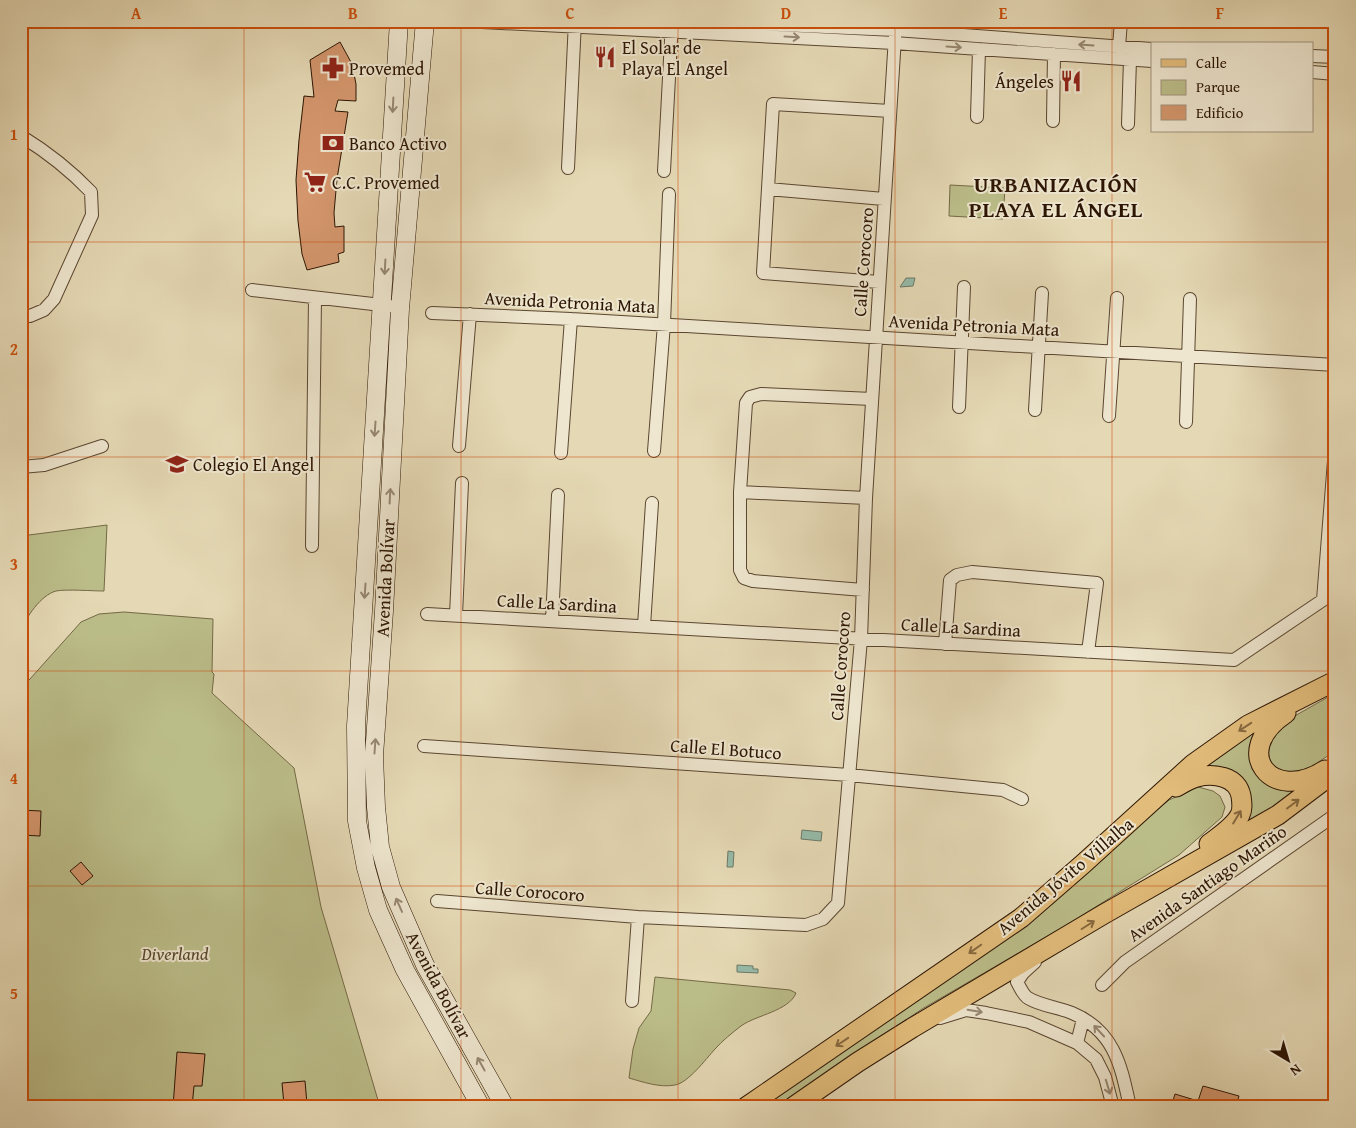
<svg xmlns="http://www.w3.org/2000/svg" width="1356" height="1128" font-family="'Gentium Book Plus',serif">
  <rect width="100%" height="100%" fill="#e5d9b5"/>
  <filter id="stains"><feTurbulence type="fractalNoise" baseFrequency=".004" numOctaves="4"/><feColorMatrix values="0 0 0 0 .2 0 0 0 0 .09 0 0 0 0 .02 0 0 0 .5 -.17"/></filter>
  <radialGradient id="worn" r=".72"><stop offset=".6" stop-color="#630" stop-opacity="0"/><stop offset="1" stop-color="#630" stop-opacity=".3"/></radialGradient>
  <path fill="#bbbd89" stroke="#746946" d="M950,185L1005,188L1003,219L949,216Z
    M107,525L104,591C93,591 66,589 56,591C41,595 26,617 21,631V536Z
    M124,612L213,619L212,672L214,674L212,693L294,768L321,907L380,1107H21V689L81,622L99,614Z
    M1335,693V751L1308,769L1285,773L1272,766L1268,758L1271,736L1286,721Z
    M1263,726L1259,776C1277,793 1281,792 1305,786L1231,836L1248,814L1232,772L1217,766L1195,770Z
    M1198,787L1213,791L1220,796L1225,807L1222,817L1179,855L1060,929L922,1009L777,1107H761L1124,837L1169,800Z
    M655,977L790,990L796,993C789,1011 756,1015 741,1026C732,1033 722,1041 715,1049C706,1059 688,1083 675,1085C660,1088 643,1082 629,1078L633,1049L639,1028L651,1011Z"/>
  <path fill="#96bba9" stroke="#6c7967" d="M906,278H915L913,286L900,287Z
    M802,830L822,832L821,841L801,839Z
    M728,851L734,852L733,867H727Z
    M737,965L753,966V969H758V973L737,972Z"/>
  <path fill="#d4966d" stroke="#2c1503" d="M340,42L352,64L356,84V101L338,100L335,111L348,112L337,179L334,213L335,227L344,226V252L338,254L339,262L307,270L302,254L298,221L296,180L299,140L304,96L314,97L310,60Z
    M21,810L41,811L40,836L21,835Z
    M81,862L93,876L82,885L70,871Z
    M177,1052L205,1054L202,1086H194L192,1107H173Z
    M305,1081L307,1104L284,1105L282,1083Z
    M1203,1086L1239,1096L1236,1107H1171L1175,1094L1198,1101Z"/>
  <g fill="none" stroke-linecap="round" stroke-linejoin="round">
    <g stroke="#5a4630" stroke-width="14">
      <path id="street" d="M463,21L894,43L1152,61
        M690,21L895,30L1152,49
        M1119,47L1121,21
        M1312,56L1335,57
        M1312,72L1335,74
        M977,117L979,49
        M1053,121L1054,54
        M1128,124L1130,59
        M21,136C47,152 70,170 91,192L92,215L54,299L44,310L30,316L21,315
        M568,168L575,21
        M664,171L672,21
        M768,189L884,199
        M879,282L763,273L773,104L890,111
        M252,290L390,306
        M432,313L571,319L1335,365
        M959,407L964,287
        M1035,410L1042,293
        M1109,416L1117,298
        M1186,422L1190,299
        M459,446L470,314
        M654,451L664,324L669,194
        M561,453L571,319
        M21,467L44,465L102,446
        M740,492L866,498
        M312,546L315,298
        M863,590L753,581L744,578L740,570V492L746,403L750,397L761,394L872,399
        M427,614L1234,660L1323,600L1335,448
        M456,615L462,483
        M552,620L558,495
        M644,626L652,503
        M945,644L950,580L957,575L972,572L1097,583L1088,652
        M424,746L849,775L1003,790L1022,799
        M437,901L638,917L806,925L823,919L838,903L861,639L866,498L896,21
        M1035,962L1023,973L1017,982C1020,987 1023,995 1028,998C1041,1006 1058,1007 1072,1013C1115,1031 1121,1066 1130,1107
        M1102,985L1125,962L1335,815
        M632,1001L638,917
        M940,1018L966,1010L986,1013L1029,1022L1077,1043L1096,1059L1105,1077L1113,1107
        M1077,1043L1083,1019"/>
    </g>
    <g stroke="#2c1503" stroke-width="19">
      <path id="secondary" d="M399,21L356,726L357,821L366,868L378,910L405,970L481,1107
        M425,21L400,309L384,611L374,756L376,807L380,847L391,887L425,965L505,1107"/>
    </g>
    <g stroke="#2c1503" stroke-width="21">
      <path id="primary" d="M1286,713C1229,751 1271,805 1325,770
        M1176,787C1182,784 1189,779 1197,777C1214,773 1237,776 1241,796C1242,803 1243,809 1240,815C1234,827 1219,836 1209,844
        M746,1107L1021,918L1083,864L1193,764L1248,725L1335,681
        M793,1107L858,1062L912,1028L1104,914L1278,815L1335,772"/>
    </g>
    <use href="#street" stroke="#eee6cf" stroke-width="12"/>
    <use href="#secondary" stroke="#eee6cf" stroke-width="18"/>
    <use href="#primary" stroke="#e2bc7a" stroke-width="19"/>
  </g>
  <defs><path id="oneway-shaft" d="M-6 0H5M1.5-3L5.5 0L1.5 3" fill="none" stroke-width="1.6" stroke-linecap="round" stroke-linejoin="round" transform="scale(1.25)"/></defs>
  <g stroke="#978873">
    <use href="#oneway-shaft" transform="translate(792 37) rotate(3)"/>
    <use href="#oneway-shaft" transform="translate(1086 45) rotate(-176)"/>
    <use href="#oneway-shaft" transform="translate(954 47) rotate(4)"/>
    <use href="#oneway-shaft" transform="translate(393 105) rotate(93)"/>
    <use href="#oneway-shaft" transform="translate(385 267) rotate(93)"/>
    <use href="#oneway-shaft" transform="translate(375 429) rotate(94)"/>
    <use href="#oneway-shaft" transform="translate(390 496) rotate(-87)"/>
    <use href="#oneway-shaft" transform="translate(365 591) rotate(94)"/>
    <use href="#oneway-shaft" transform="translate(375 746) rotate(-86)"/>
    <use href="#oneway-shaft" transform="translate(399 905) rotate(-114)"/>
    <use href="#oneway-shaft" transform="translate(975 1011) rotate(9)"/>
    <use href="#oneway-shaft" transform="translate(1099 1031) rotate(-133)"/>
    <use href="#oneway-shaft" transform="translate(481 1064) rotate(-119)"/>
    <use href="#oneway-shaft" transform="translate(1108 1087) rotate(73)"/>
  </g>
  <g stroke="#87683e">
    <use href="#oneway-shaft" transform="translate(1245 727) rotate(147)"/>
    <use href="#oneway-shaft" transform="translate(1293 804) rotate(-37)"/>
    <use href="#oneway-shaft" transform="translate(1237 817) rotate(-59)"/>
    <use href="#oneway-shaft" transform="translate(1088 925) rotate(-32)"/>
    <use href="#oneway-shaft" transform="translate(975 949) rotate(145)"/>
    <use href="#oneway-shaft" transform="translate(842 1042) rotate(146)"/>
  </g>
  <path fill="none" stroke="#cc4f0b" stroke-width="1" stroke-opacity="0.55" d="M244,21V1107M461,21V1107M678,21V1107M895,21V1107M1112,21V1107M21,242H1335M21,457H1335M21,671H1335M21,886H1335"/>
  <defs>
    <g id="restaurant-bare" transform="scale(1.725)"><path d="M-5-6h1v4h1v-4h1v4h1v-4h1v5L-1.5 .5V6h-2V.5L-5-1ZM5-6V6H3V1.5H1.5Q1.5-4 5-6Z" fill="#8f2418" stroke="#eee6cf" stroke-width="2.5" paint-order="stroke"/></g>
    <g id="pharmacy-bare" transform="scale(1.725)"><path d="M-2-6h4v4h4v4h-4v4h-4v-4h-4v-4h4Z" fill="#8f2418" stroke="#eee6cf" stroke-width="2.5" paint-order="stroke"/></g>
    <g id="bank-bare" transform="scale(1.725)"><path d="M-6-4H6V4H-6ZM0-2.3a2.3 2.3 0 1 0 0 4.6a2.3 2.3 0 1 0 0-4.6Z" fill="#8f2418" stroke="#eee6cf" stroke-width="2.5" paint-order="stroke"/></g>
    <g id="supermarket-bare" transform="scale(1.725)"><path d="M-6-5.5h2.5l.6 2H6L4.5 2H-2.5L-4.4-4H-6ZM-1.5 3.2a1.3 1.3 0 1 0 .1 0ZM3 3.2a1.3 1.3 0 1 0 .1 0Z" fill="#8f2418" stroke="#eee6cf" stroke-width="2.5" paint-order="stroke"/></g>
    <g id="university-bare" transform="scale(1.725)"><path d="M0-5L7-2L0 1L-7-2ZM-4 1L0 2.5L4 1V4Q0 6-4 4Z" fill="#8f2418" stroke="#eee6cf" stroke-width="2.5" paint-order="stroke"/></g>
  </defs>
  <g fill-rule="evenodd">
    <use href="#restaurant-bare" x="605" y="57"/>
    <use href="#pharmacy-bare" x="333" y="68"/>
    <use href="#restaurant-bare" x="1071" y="81"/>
    <use href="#bank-bare" x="333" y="143"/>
    <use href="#supermarket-bare" x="315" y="182"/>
    <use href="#university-bare" x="177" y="464"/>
  </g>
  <g text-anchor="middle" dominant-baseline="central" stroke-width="4" stroke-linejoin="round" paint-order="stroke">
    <g font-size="18" fill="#2c1503" stroke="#eee6cf" text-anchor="start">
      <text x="622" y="47">El Solar de<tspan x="622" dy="21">Playa El Angel</tspan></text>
      <text x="349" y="68">Provemed</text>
      <text x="1054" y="81" text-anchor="end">Ángeles</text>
      <text x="349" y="143">Banco Activo</text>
      <text x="332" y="182">C.C. Provemed</text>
      <text x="193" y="464">Colegio El Angel</text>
    </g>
    <g font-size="18" fill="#2c1503" stroke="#eee6cf">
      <text transform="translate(863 262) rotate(-86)">Calle Corocoro</text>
      <text transform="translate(570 302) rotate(3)">Avenida Petronia Mata</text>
      <text transform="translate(974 325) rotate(3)">Avenida Petronia Mata</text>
      <text transform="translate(385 578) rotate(-87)">Avenida Bolívar</text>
      <text transform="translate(557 603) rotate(3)">Calle La Sardina</text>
      <text transform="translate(961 627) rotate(3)">Calle La Sardina</text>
      <text transform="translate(840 666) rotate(-86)">Calle Corocoro</text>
      <text transform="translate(726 749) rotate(4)">Calle El Botuco</text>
      <text transform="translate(1065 876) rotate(-40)">Avenida Jóvito Villalba</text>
      <text transform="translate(1207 883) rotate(-35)">Avenida Santiago Mariño</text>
      <text transform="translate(530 891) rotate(4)">Calle Corocoro</text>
      <text transform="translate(439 985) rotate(62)">Avenida Bolívar</text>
    </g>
    <g font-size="18" font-style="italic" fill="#57472b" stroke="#eee6cf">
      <text x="175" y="953">Diverland</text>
    </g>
    <g font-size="22" font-weight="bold" letter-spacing="1" fill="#2c1503" stroke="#eee6cf">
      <text x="1056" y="184">URBANIZACIÓN<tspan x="1056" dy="25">PLAYA EL ÁNGEL</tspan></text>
    </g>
  </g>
  <rect width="1356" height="1128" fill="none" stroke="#e5d9b5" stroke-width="55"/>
  <rect x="1151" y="42" width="162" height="90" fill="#eee6cf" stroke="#a0927d"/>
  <rect x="1161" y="59" width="25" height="8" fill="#e2bc7a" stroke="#a0927d"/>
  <text x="1196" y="68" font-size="15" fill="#2c1503">Calle</text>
  <rect x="1161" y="80" width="25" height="15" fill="#bbbd89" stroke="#a0927d"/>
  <text x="1196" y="92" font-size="15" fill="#2c1503">Parque</text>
  <rect x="1161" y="105" width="25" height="15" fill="#d4966d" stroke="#a0927d"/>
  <text x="1196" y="118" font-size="15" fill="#2c1503">Edificio</text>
  <g transform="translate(1288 1060) rotate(142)" stroke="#eee6cf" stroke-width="4" paint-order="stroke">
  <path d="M0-4L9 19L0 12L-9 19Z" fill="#2c1503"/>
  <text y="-8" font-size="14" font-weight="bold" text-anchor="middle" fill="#2c1503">N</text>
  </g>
  <rect x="28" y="28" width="1300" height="1072" fill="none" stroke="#cc4f0b" stroke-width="2"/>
  <g font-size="16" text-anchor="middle" font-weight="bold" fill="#cc4f0b">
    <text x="136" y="19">A</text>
    <text x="353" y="19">B</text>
    <text x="570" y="19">C</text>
    <text x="786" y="19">D</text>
    <text x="1003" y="19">E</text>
    <text x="1220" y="19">F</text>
    <text x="14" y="140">1</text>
    <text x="14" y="355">2</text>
    <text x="14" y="570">3</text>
    <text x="14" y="784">4</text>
    <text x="14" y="999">5</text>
  </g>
  <rect width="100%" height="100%" filter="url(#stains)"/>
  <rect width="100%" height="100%" fill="url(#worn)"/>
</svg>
